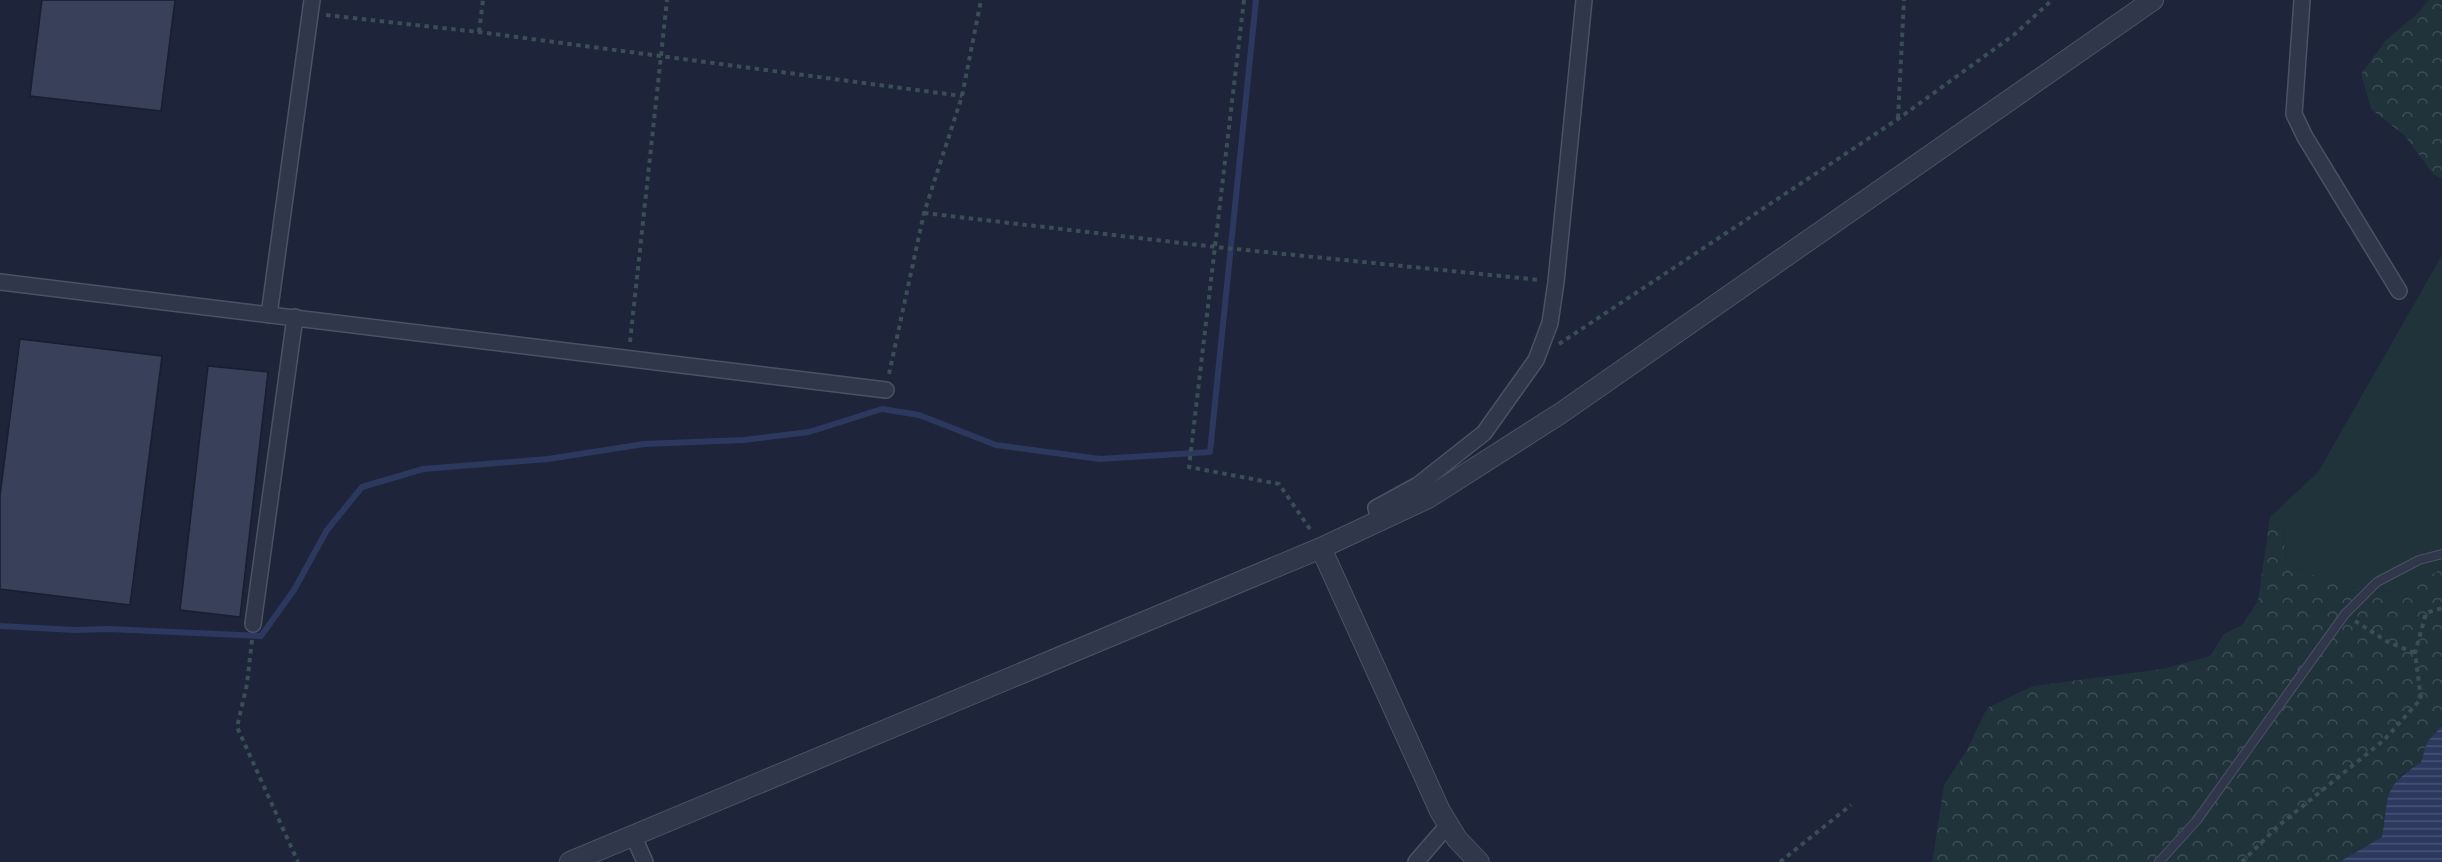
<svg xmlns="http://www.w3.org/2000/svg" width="2442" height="862" font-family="Poppins,sans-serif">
  <defs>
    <pattern id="forest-crowns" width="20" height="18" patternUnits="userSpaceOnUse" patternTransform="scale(1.5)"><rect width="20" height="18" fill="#20323a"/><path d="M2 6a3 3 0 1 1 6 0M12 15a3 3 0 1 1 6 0" fill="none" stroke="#3e4d55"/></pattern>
    <pattern id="water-rules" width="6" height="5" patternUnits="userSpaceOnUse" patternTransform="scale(1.5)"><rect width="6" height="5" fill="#2c385e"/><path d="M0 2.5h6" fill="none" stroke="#485274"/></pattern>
  </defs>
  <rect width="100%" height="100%" fill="#1e2439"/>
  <path fill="#20323a" d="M2442,255V569C2427,577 2397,593 2380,592C2354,591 2310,575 2286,564L2283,527L2270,517L2318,472Z"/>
  <path fill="url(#forest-crowns)" d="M2429,0H2442V179L2434,175L2405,136L2371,109L2361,74L2386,40L2418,13Z
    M2270,517L2283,527L2286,564C2310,575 2354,591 2380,592C2397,593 2427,577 2442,569V726L2427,742L2421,762L2400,776L2386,816L2382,837L2339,862H1932L1944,785L1967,750L1987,708L2033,686L2162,669L2210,656L2224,634L2242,625L2258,601Z"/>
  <path fill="url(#water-rules)" d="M2442,726V862H2339L2382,837C2390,793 2381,789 2421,762L2427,742Z"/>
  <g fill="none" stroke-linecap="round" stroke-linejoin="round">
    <path stroke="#2c385e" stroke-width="6" d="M0,626L75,630L109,629L261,636L294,590L327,530L362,487L423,469L548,459L644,444L744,440L809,432L882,409L919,415L996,445L1100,459L1210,452L1256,0"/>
  </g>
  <path fill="#39415a" stroke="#191e30" stroke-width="1.5" d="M42,0H175L161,111L30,96Z
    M20,339L162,356L130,605L0,589V496Z
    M208,366L268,372L240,617L180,610Z"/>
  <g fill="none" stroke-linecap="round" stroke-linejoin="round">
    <g stroke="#4c5165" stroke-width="10">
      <path id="service" d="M2159,862L2197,820L2345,614L2377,582L2419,560L2442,554"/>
    </g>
    <g stroke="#4c5165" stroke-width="18">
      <path id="minor" d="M2302,0L2294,114L2305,137L2399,291
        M0,282L886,390
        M269,315L312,0
        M1379,520L1376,508L1418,485L1484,433L1536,360L1550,323L1556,282L1584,0
        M253,624L295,317
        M633,835L645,862
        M1416,862L1448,825"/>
    </g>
    <g stroke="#4c5165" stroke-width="22">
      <path id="tertiary" d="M1321,548L1440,811L1457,839L1479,862
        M570,862L1321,548L1428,498L1561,413L2153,0"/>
    </g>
    <path stroke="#3a4e55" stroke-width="4" stroke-dasharray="4.5 4.5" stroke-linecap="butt" d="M1244,0L1189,467L1279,484L1312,532
      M326,15L479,32L962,96
      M479,32L483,0
      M1898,118L1904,0
      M924,213L1216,247L1540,280
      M630,342L667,0
      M1559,344L1898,119L2015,34L2052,0
      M889,374L924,213L962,96L981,0
      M2355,621L2388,642L2415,653
      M252,640L247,684L237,727L298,862
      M1780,862L1851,805
      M2242,862L2277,827L2384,740L2421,699L2415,653L2426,613L2442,608"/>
    <use href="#service" stroke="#31374a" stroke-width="8"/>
    <use href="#minor" stroke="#31374a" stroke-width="15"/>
    <use href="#tertiary" stroke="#31374a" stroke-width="20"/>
  </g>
</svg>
